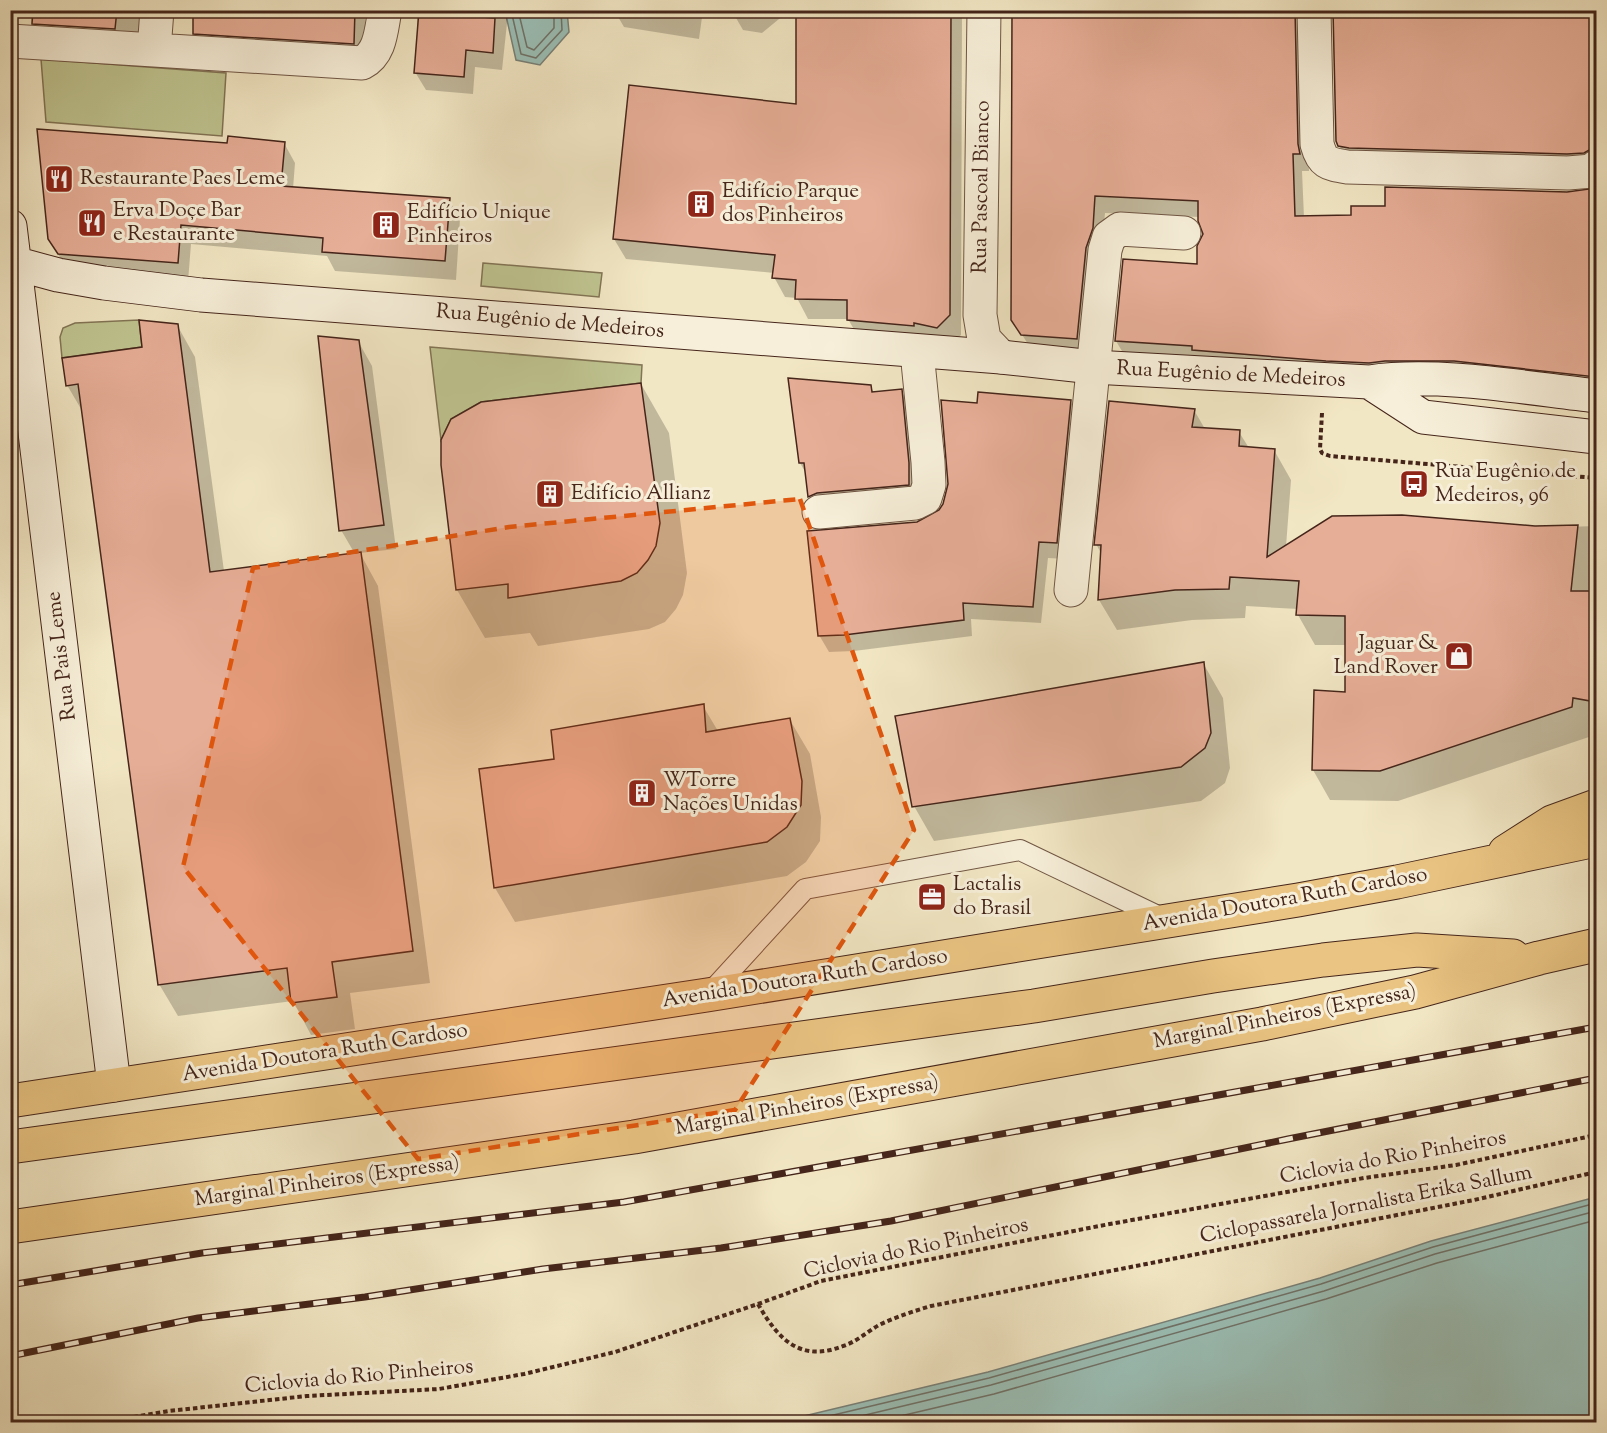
<svg xmlns="http://www.w3.org/2000/svg" width="1607" height="1433" font-family="'Sorts Mill Goudy',serif">
  <rect width="100%" height="100%" fill="#f2e7c4"/>
  <filter id="stains"><feTurbulence type="fractalNoise" baseFrequency=".00333" numOctaves="4"/><feColorMatrix values="0 0 0 0 .2 0 0 0 0 .09 0 0 0 0 .02 0 0 0 .5 -.17"/></filter>
  <radialGradient id="worn" r=".72"><stop offset=".6" stop-color="#630" stop-opacity="0"/><stop offset="1" stop-color="#630" stop-opacity=".3"/></radialGradient>
  <path fill="#bfc490" stroke="#827455" stroke-width="1.5" d="M41,59L226,73L222,136L46,122Z
    M483,263L602,273L599,297L481,286Z
    M139,320L142,347L62,358L60,337L63,328L75,323Z
    M430,347L642,365L641,383L481,402L451,419L441,440Z"/>
  <path fill="#9bbfb6" stroke="#798178" stroke-width="1.5" d="M505,11H567L569,32L540,65L516,60Z
    M1596,1197V1422H779L988,1372L1320,1278L1431,1241Z"/>
  <path fill="#0003" d="M32,10H141L139,35L41,41L31,23Z
    M194,10H366L363,61L203,51L193,33Z
    M418,10H511L510,14H508L502,70L475,67L473,94L426,90L415,72Z
    M614,10H703L699,39L624,27Z
    M790,10L762,33L743,30L732,11Z
    M797,10H962L961,335L948,347L860,340L848,319H808L797,298L785,297L774,277V273L626,259L614,239L798,106Z
    M1013,10L1294,12L1305,29L1309,171H1302L1304,217L1352,216L1387,208L1595,190L1596,392L1126,358L1116,341L1198,265L1204,234L1199,217L1105,213L1102,247L1087,356L1033,352L1012,319Z
    M1461,10H1596V169L1349,163L1339,145Z
    M284,143L295,163L293,189L449,200L460,219L456,280L335,271L327,256L191,244L188,282L61,259L49,239L229,144Z
    M177,325L195,357L224,571L355,554L341,530L358,341L372,366L396,549L360,553L378,586L430,983L350,993L355,1029L311,1035L293,1001L178,1016L159,984L84,414L67,385L144,348Z
    M790,380L870,386L875,394L901,390L910,406L918,500L818,512L809,497L807,475L800,463Z
    M641,384L669,433L687,573L683,595L676,609L665,622L649,629L538,646L530,633L485,638L457,590Z
    M1070,401L1080,417L1066,559L1048,558L1041,623L971,619L972,636L854,651L829,652L819,635L917,523L941,511L979,404Z
    M1194,410L1205,429L1239,432L1249,448L1274,450L1291,480L1286,547L1535,528L1596,526V729L1589,727V737L1398,801L1330,800L1313,770L1316,692L1346,694V645H1315L1298,615V609L1246,606L1245,618L1192,620L1117,630L1099,600L1102,555L1096,544Z
    M10,515L15,556L10,557Z
    M1203,663L1223,698L1230,768L1225,783L1201,801L934,841L914,806Z
    M703,706L718,731L790,720L810,754L821,817L820,841L806,862L787,876L515,922L495,888L555,760Z"/>
  <g fill="none" stroke-linecap="round" stroke-linejoin="round">
    <path stroke="#707268" stroke-width="1.5" d="M511,10L521,54L536,58L562,30L561,10
      M518,10L527,47L534,50L554,28V10
      M804,1422L989,1378L1321,1284L1433,1247L1596,1203
      M836,1422L991,1385L1324,1291L1435,1254L1596,1211
      M875,1422L994,1394L1326,1299L1437,1263L1596,1220"/>
  </g>
  <path fill="#e7ae97" stroke="#45251a" stroke-width="1.5" d="M33,10H117L115,29L32,24Z
    M193,10H355L354,44L193,34Z
    M419,10H469L468,16L495,18L493,53L466,50L464,77L414,73Z
    M796,10H951L950,315L937,328L914,323V326L847,320V300L795,299L796,280L772,278L775,255L613,239L629,85L796,104Z
    M1012,10H1295L1298,144L1300,154H1293L1295,216L1351,215V206H1385V187L1567,192L1596,188V377L1454,361H1385L1369,363L1326,361L1192,350V346L1115,341L1123,259L1197,264V246L1203,234L1198,221V201L1095,196L1093,228L1086,248L1077,339L1021,335L1011,320Z
    M1333,10H1596V149H1591L1584,153L1567,154L1349,148L1338,146L1336,141Z
    M37,129L227,143L228,136L285,142L281,186L450,198L445,261L322,252L323,238L181,225L178,263L58,254L48,239Z
    M139,320L178,324L210,572L361,552L413,951L332,962L337,997L291,1003L287,968L158,985L78,384L66,386L62,358L142,347Z
    M318,336L359,340L384,525L339,531Z
    M788,378L871,385L872,392L902,389L909,463V485L817,493L808,497L804,463H799Z
    M641,383L660,523L656,546L648,560L637,573L621,581L508,598V584L456,590L441,465V440L451,419L481,402Z
    M978,392L1071,400L1057,543L1039,542L1033,607L963,603L964,620L844,635L818,636L807,531L917,522L939,510L943,504L948,484L941,400L977,403Z
    M1109,401L1195,409L1192,427L1240,430L1239,446L1275,449L1267,557L1332,516L1402,515L1535,526L1578,525L1571,591H1596V702L1573,698L1572,707L1380,771L1312,770L1314,690L1345,692V616L1296,615L1299,581L1230,577L1229,589L1175,590L1098,600L1101,545H1094Z
    M1204,662L1211,733L1205,748L1181,767L912,807L895,716Z
    M704,704L706,732L790,718L802,781L801,805L787,827L767,842L494,888L479,769L554,759L551,730Z"/>
  <g fill="none" stroke-linecap="round" stroke-linejoin="round">
    <g stroke="#705644" stroke-width="22">
      <path id="lane" d="M709,994L805,889L1020,850L1166,920"/>
    </g>
    <g stroke="#705644" stroke-width="35">
      <path id="street" d="M157,10L154,50L362,63C381,53 381,30 385,10
        M984,10L980,315L984,339L1001,357
        M1314,10L1317,144C1322,163 1328,164 1347,167L1568,173L1592,171L1596,167
        M10,41L154,50
        M819,512L915,503L925,498L929,485L928,462L917,352
        M1071,590L1105,250L1109,237L1120,229L1184,233"/>
    </g>
    <g stroke="#45251a" stroke-width="35">
      <path id="secondary" d="M10,226L114,1085
        M10,262L58,275L104,283L201,295L1001,357L1093,367L1369,382L1423,417L1596,437
        M1369,382C1439,372 1525,388 1596,396"/>
    </g>
    <g stroke="#45251a" stroke-width="35">
      <path id="highway" d="M1505,852L1552,822L1596,806
        M10,1101L707,995L1298,900L1397,882L1596,840
        M10,1147L1034,1006L1213,976L1323,960L1417,950L1513,956
        M10,1227L634,1137L1262,1024L1415,992L1539,958L1596,945"/>
    </g>
    <path stroke="#45251a" stroke-width="4" stroke-dasharray="4.5 3" stroke-linecap="butt" d="M1322,413L1320,449L1322,453L1330,456L1596,478
      M758,1304C778,1339 800,1363 843,1346C856,1342 867,1332 879,1325C896,1317 914,1311 931,1306L1474,1200L1596,1172
      M104,1422L169,1411L307,1396L439,1389L524,1374L615,1352L758,1304L821,1281L1099,1226L1364,1178L1456,1165L1596,1135"/>
    <use href="#lane" stroke="#f7efd9" stroke-width="20"/>
    <use href="#street" stroke="#f7efd9" stroke-width="33"/>
    <use href="#secondary" stroke="#f7efd9" stroke-width="33"/>
    <use href="#highway" stroke="#e9c482" stroke-width="33"/>
    <g stroke="#45251a" stroke-width="7">
      <path id="rail" d="M10,1285L202,1253L624,1202L1596,1027
        M10,1356L198,1318L365,1297L543,1269L721,1248L891,1221L1288,1139L1596,1078"/>
    </g>
    <use href="#rail" stroke="#f7efd9" stroke-width="4.5" stroke-dasharray="14" stroke-linecap="butt"/>
  </g>
  <path fill="#e0560d" fill-opacity="0.2" stroke="#e0560d" stroke-width="4.5" stroke-dasharray="12 8" stroke-linejoin="round" d="M800,499L914,830L735,1110L418,1159L183,867L253,568L509,527Z"/>
  <defs>
    <g id="restaurant-square" transform="scale(1.5)"><rect x="-9" y="-9" width="18" height="18" rx="4" fill="#8f2418" stroke="#f7efd9"/><path d="M-5-6h1v4h1v-4h1v4h1v-4h1v5L-1.5 .5V6h-2V.5L-5-1ZM5-6V6H3V1.5H1.5Q1.5-4 5-6Z" fill="#fff"/></g>
    <g id="building-square" transform="scale(1.5)"><rect x="-9" y="-9" width="18" height="18" rx="4" fill="#8f2418" stroke="#f7efd9"/><path d="M-4-6H4V6H1V3H-1V6H-4ZM-2.5-4.3h1.7v1.8h-1.7ZM.8-4.3h1.7v1.8H.8ZM-2.5-1h1.7V.8h-1.7ZM.8-1h1.7V.8H.8Z" fill="#fff"/></g>
    <g id="bus-square" transform="scale(1.5)"><rect x="-9" y="-9" width="18" height="18" rx="4" fill="#8f2418" stroke="#f7efd9"/><path d="M-5-6H5V4H4V6H2V4H-2V6H-4V4H-5ZM-3.5-4V0h7V-4ZM-3.5 1.2v1.5H-2V1.2ZM2 1.2v1.5H3.5V1.2Z" fill="#fff"/></g>
    <g id="shop-square" transform="scale(1.5)"><rect x="-9" y="-9" width="18" height="18" rx="4" fill="#8f2418" stroke="#f7efd9"/><path d="M-5-2.5h2.3a2.7 3.5 0 0 1 5.4 0H5L5.5 6h-11ZM-1.5-2.5h3a1.5 2.3 0 0 0-3 0Z" fill="#fff"/></g>
    <g id="office-square" transform="scale(1.5)"><rect x="-9" y="-9" width="18" height="18" rx="4" fill="#8f2418" stroke="#f7efd9"/><path d="M-6-3h4V-5.5h4V-3h4V5H-6ZM-1-4.5V-3h2v-1.5ZM-6 0V1H6V0Z" fill="#fff"/></g>
  </defs>
  <g fill-rule="evenodd">
    <use href="#restaurant-square" x="59" y="179"/>
    <use href="#building-square" x="701" y="204"/>
    <use href="#restaurant-square" x="92" y="223"/>
    <use href="#building-square" x="386" y="225"/>
    <use href="#bus-square" x="1414" y="484"/>
    <use href="#building-square" x="550" y="494"/>
    <use href="#shop-square" x="1459" y="656"/>
    <use href="#building-square" x="642" y="793"/>
    <use href="#office-square" x="932" y="897"/>
  </g>
  <g text-anchor="middle" dominant-baseline="central" stroke-width="6" stroke-linejoin="round" paint-order="stroke">
    <g font-size="21" fill="#45251a" stroke="#f7efd9" text-anchor="start">
      <text x="80" y="179">Restaurante Paes Leme</text>
      <text x="722" y="192">Edifício Parque<tspan x="722" dy="24">dos Pinheiros</tspan></text>
      <text x="113" y="211">Erva Doçe Bar<tspan x="113" dy="24">e Restaurante</tspan></text>
      <text x="407" y="213">Edifício Unique<tspan x="407" dy="24">Pinheiros</tspan></text>
      <text x="1435" y="472">Rua Eugênio de<tspan x="1435" dy="24">Medeiros, 96</tspan></text>
      <text x="571" y="494">Edifício Allianz</text>
      <text x="1438" y="644" text-anchor="end">Jaguar &amp;<tspan x="1438" dy="24">Land Rover</tspan></text>
      <text x="663" y="781">WTorre<tspan x="663" dy="24">Nações Unidas</tspan></text>
      <text x="953" y="885">Lactalis<tspan x="953" dy="24">do Brasil</tspan></text>
    </g>
    <g font-size="21" fill="#45251a" stroke="#f7efd9">
      <text transform="translate(982 187) rotate(-89)">Rua Pascoal Bianco</text>
      <text transform="translate(550 322) rotate(5)">Rua Eugênio de Medeiros</text>
      <text transform="translate(1231 375) rotate(3)">Rua Eugênio de Medeiros</text>
      <text transform="translate(62 656) rotate(-97)">Rua Pais Leme</text>
      <text transform="translate(1285 900) rotate(-10)">Avenida Doutora Ruth Cardoso</text>
      <text transform="translate(805 979) rotate(-9)">Avenida Doutora Ruth Cardoso</text>
      <text transform="translate(1285 1017) rotate(-11)">Marginal Pinheiros (Expressa)</text>
      <text transform="translate(325 1053) rotate(-9)">Avenida Doutora Ruth Cardoso</text>
      <text transform="translate(807 1106) rotate(-10)">Marginal Pinheiros (Expressa)</text>
      <text transform="translate(1393 1158) rotate(-10)">Ciclovia do Rio Pinheiros</text>
      <text transform="translate(327 1182) rotate(-8)">Marginal Pinheiros (Expressa)</text>
      <text transform="translate(1366 1205) rotate(-11)">Ciclopassarela Jornalista Erika Sallum</text>
      <text transform="translate(916 1249) rotate(-12)">Ciclovia do Rio Pinheiros</text>
      <text transform="translate(359 1377) rotate(-5)">Ciclovia do Rio Pinheiros</text>
    </g>
  </g>
  <rect width="1607" height="1433" fill="none" stroke="#f2e7c4" stroke-width="36"/>
  <rect x="12" y="12" width="1583" height="1409" fill="none" stroke="#45251a" stroke-width="3"/>
  <rect x="18" y="18" width="1571" height="1397" fill="none" stroke="#45251a" stroke-width="1.5"/>
  <rect width="100%" height="100%" filter="url(#stains)"/>
  <rect width="100%" height="100%" fill="url(#worn)"/>
</svg>
